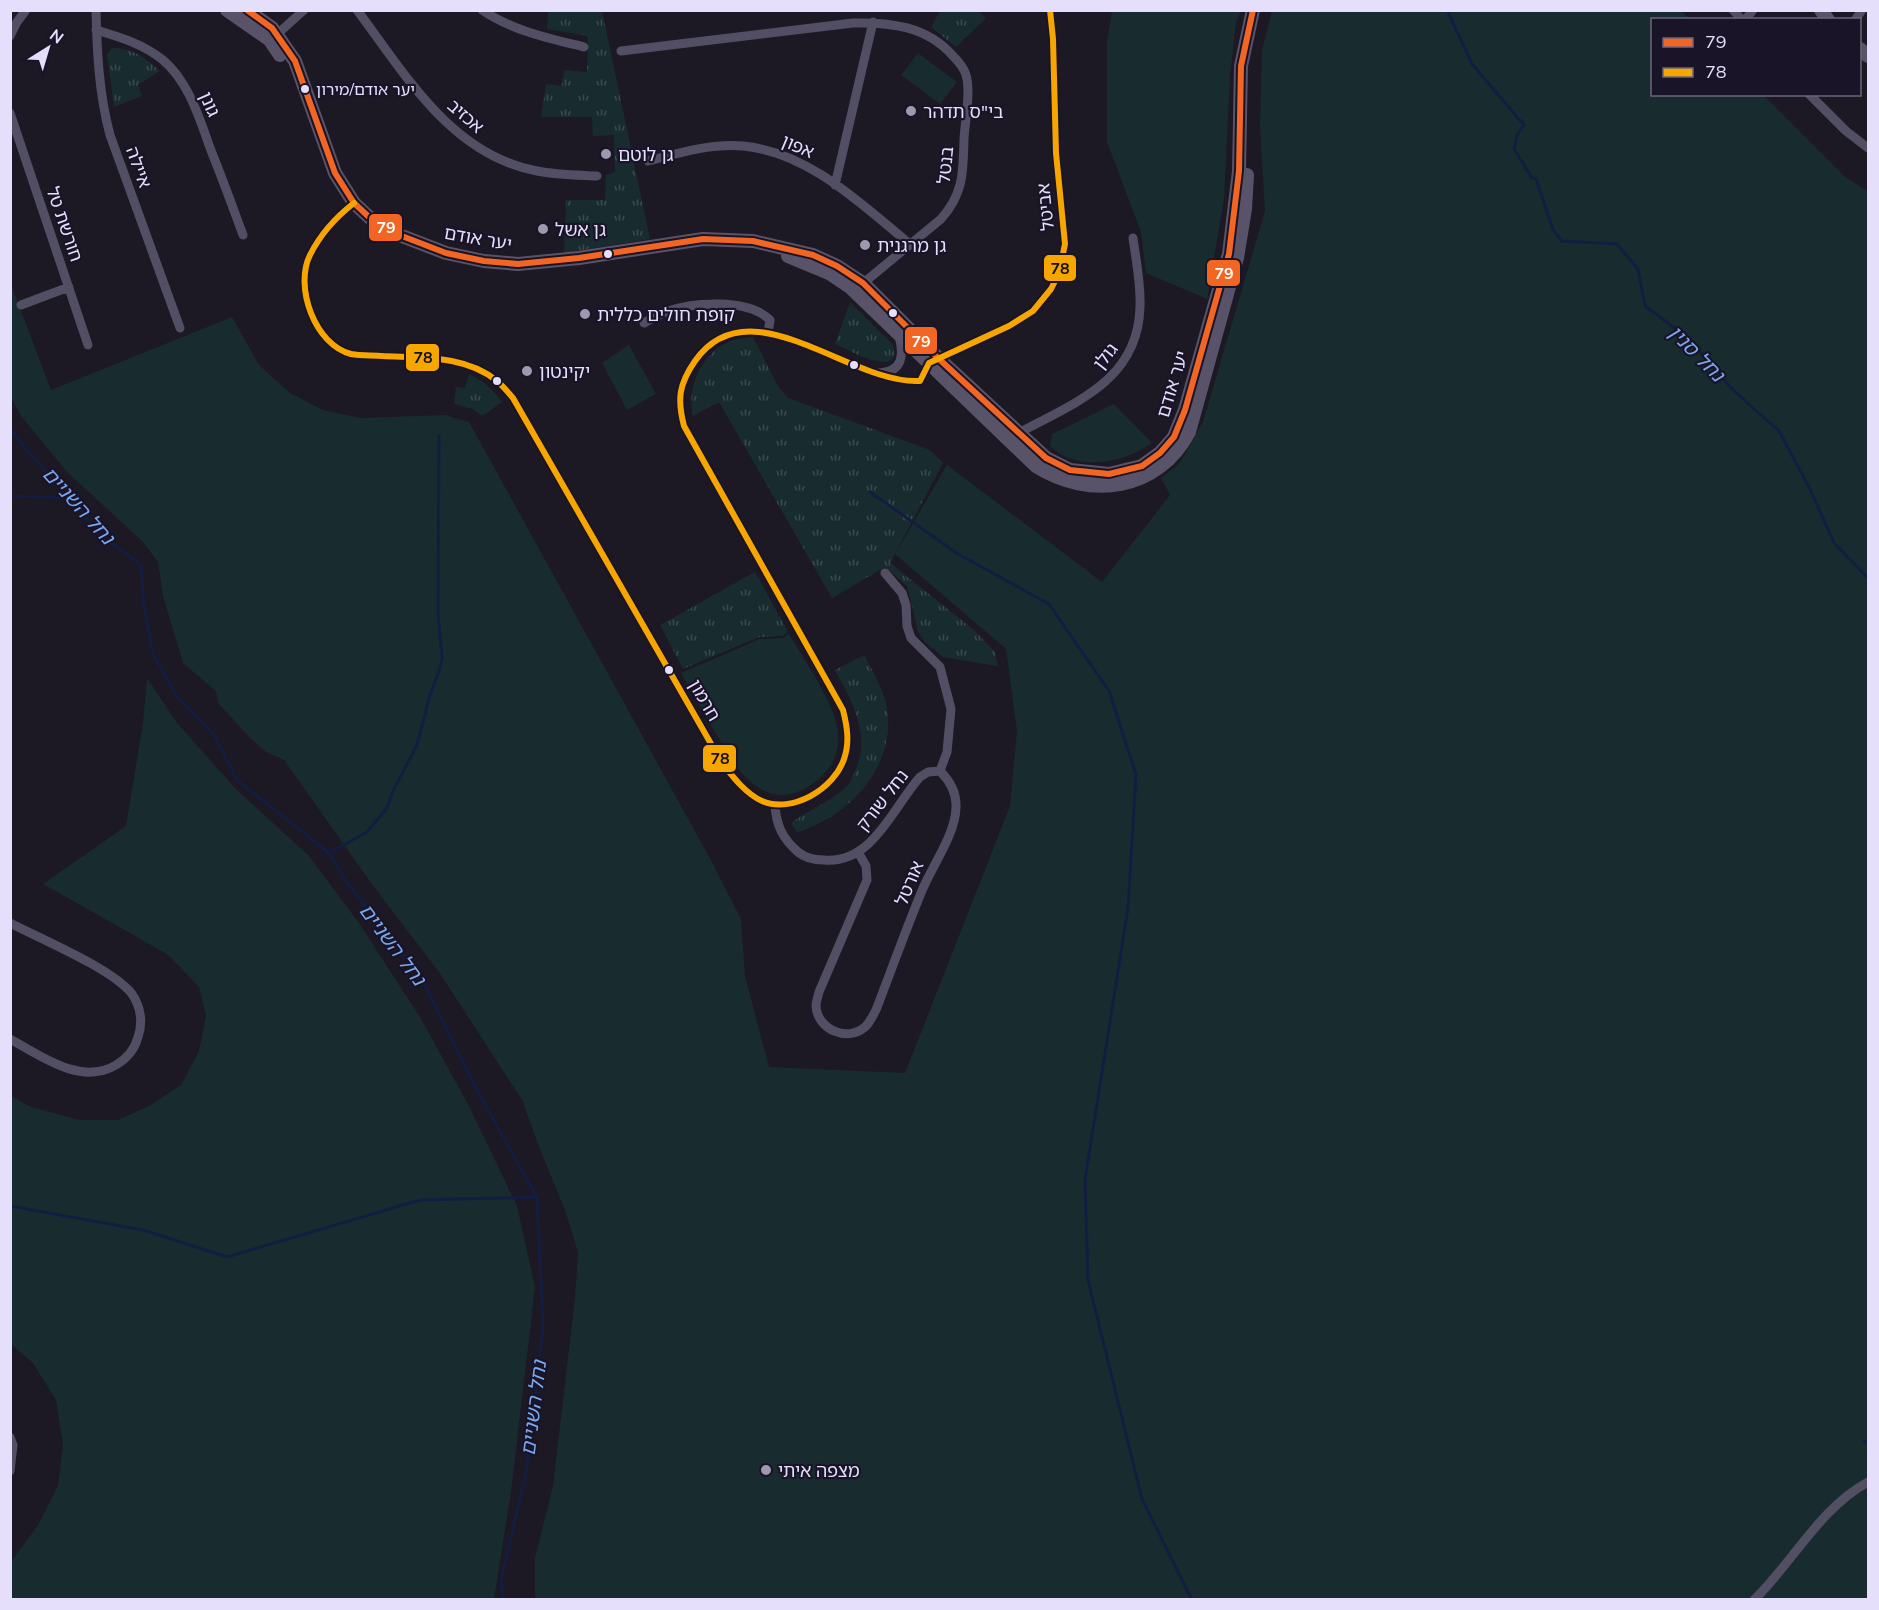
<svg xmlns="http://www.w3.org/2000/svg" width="1879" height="1610" font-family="Mulish,'Noto Sans Hebrew',sans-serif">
  <defs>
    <pattern id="park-tufts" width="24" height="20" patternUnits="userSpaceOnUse" patternTransform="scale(1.5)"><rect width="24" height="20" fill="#182c30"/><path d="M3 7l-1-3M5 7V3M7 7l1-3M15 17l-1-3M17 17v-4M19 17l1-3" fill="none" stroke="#3a4a4f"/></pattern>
  </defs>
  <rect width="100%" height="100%" fill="#1c1824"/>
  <path fill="#182c30" d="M1112,11H1241L1236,23L1230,76L1224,199L1207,299L1146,273L1141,232L1107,142V42Z
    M1272,11H1681L1690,19L1652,20V94L1763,95L1845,177L1868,191V1599H535V1558L553,1486L575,1298L578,1252L565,1210L541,1152L522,1100L439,972L374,887L284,760L266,752L251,739L218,703L216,691L183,663L163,596L158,562L142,541L67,472L22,417L11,398L10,282L51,390L232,317L259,365L290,393L323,410L361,418L445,415L469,422L712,862L741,919L745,976L769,1067L905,1073L1010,806L1017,731L1006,649L895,554L947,465L1102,582L1170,495L1161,478L1179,464L1203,422L1265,211L1260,126L1262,51Z
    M918,53L957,82L940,104L901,75Z
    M629,345L656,394L627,410L602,363Z
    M1114,404L1152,443C1124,463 1077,473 1050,446L1052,434Z
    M789,634C803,658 836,705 838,732C839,740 838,751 834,759C824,781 792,803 767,792C752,786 739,771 730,758L681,673L760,639L783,638Z
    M147,678L177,723L236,789L309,856L359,923L420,1017L469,1106L517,1206L535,1287L511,1492L494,1599H11V1562L38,1525L58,1486L63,1445L56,1400L33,1363L11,1344V1096L31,1107L80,1120H118L151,1105L181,1085L199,1051L206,1016L199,987L167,954L43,884L126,826L143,723Z"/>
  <path fill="url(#park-tufts)" d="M548,11H602L650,239L564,253L566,200H605L606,175L615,172L614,135L593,136L592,117H541L546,84L561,86L565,70L587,72L588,36L547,29Z
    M940,11H978L986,18L956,47L931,27Z
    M112,48C131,47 146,58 160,71L138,85L142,96L114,107L107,54Z
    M850,302L893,345C903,381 847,349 835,344Z
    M753,337L779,388L788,398L930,450L943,463L890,563L974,630L995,652L998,666L943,657L925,642L918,632L907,586L885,567L832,598L719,402L693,416C686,385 703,350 734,340C740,338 747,338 753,337Z
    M469,374C484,381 493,390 502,402L482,416L473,409L454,404L456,387L465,388Z
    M755,572L788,632L783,636L759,637L683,669L660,625Z
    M864,655C874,674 887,695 888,716C891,756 867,793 835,814C824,822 810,827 797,833L791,823C809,809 834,801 849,784C852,780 853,775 855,771C872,735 852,702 835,670Z"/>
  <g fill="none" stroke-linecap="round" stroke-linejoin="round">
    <path stroke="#131d41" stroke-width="3" d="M1447,10L1472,64L1524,125L1517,135L1514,149L1532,178L1536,179L1553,230L1562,241L1617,244L1638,269L1645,306L1688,338L1733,390L1779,431L1809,487L1834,543L1868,578
      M10,427L21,443L100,534L141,565L144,606L153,654L176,695L214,735L237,780L329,853L348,884L421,977L478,1092L537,1197L543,1326L526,1473L501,1580L503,1600
      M870,492L958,554L1049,604L1109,691L1136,774L1128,908L1085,1180L1088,1280L1142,1499L1192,1600
      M10,496L69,498
      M329,853L367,832L387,808L393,791L417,745L430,695L440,668L442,658L438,614L439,436
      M10,1206L143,1230L227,1257L420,1200L537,1197
      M1864,1442L1868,1441"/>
    <path stroke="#524e63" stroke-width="9" d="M96,10C97,53 99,94 110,135L180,328
      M357,10C406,75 451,155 537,171C557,175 577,175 597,176
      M482,10C513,31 548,38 584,47
      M1733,10L1742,20
      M1745,20L1753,10
      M1855,20L1862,10
      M96,30C120,37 143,44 163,60C190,83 200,121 212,153C223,180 233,208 243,235
      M10,36L17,22L26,10
      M274,37L304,10
      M621,51L853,23C890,22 927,26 953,56C958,61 964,68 966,75C971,91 965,121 964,139C963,172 964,193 941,219L861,285
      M1809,94L1846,131L1868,148
      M10,113L88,345
      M648,161C679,153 711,143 743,146C809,152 862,205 911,245
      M835,185L873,22
      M354,203C336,217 320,235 310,255C294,287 315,345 351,354C361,356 373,355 383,356C421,358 466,355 497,381C503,386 508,392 513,398L722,763C733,777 746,794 762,801C792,814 834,789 844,759C850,742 847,726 843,710L684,426C677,399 679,384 695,361C750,283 850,385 920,381L929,363L1009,326L1033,311L1051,289L1059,273L1065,244L1056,153L1053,39L1050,10
      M21,305L69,287
      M644,323C651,319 658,315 665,312C693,302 748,298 770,320L768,333
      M879,373C903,372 904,355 899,336
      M1017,434C1073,403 1138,382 1140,307C1141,284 1136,260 1133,238
      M885,573L902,593L906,605L907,626L911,638L940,667L951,709L947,752L940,771
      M775,804C776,825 782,838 798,852C805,858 815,860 824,860C873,864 893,807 920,777L928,772L940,771
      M858,852L866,866L867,880L819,992C818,996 816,1002 816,1006C817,1030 849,1043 866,1026C870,1022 873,1015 876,1010C891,971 905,932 921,893C931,867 955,836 956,808C957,793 950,781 940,771
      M10,923C41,939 113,969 132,994C141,1007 143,1023 138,1037C135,1049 126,1059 116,1065C81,1086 41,1056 10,1039
      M10,1437L13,1445L10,1471
      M1754,1600C1793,1562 1820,1508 1868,1482"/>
    <path stroke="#585368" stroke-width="14" d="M227,10L270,40L280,55
      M247,10L272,28L295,61L335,173L354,203L369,217L394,233L446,253L484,261L518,264L579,258L703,239L753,241L813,255L837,266L863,283L939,359L1046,458L1070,470L1109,474L1142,466L1160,453L1174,437L1185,410L1229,254L1239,171L1241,66L1253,10
      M1821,10L1828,20
      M1860,49L1868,56
      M788,256L829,273L850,287L1036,466C1090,500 1158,491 1189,432L1237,258L1245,209L1247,175"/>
    <g stroke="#1a1428" stroke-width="10">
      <path id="bus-1" d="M247,10L272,28L295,61L335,173L354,203L369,217L394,233L446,253L484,261L518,264L579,258L703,239L753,241L813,255L837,266L863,283L939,359L1046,458L1070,470L1109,474L1142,466L1160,453L1174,437L1185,410L1229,254L1239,171L1241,66L1253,10"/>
    </g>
    <g stroke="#1a1428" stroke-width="10">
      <path id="bus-2" d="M354,203C336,217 320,235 310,255C294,287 315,345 351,354C361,356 373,355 383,356C421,358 466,355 497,381C503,386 508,392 513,398L722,763C733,777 746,794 762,801C792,814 834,789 844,759C850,742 847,726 843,710L684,426C677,399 679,384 695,361C750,283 850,385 920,381L929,363L1009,326L1033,311L1051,289L1059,273L1065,244L1056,153L1053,39L1050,10"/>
    </g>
    <use href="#bus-1" stroke="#f26522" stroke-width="6"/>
    <use href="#bus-2" stroke="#f7a600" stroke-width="6"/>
  </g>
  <g fill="#e6dffb" stroke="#1a1428" stroke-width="2">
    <circle cx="305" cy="89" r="5"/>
    <circle cx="608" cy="254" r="5"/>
    <circle cx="893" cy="313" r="5"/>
    <circle cx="854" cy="365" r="5"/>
    <circle cx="497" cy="381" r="5"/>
    <circle cx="669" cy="670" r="5"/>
  </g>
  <g fill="#9f99b0" stroke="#1a1428" stroke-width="2">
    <circle cx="911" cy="111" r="6"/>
    <circle cx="606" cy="154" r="6"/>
    <circle cx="543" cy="229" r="6"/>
    <circle cx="865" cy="245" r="6"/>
    <circle cx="585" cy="314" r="6"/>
    <circle cx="527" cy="371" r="6"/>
    <circle cx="766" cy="1470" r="6"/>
  </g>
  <g text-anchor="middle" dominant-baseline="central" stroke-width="4.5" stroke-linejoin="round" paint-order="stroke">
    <g font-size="16" fill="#e6dffb" stroke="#1a1428" text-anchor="start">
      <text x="316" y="89">יער אודם/מירון</text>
    </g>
    <g font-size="18" fill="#e6dffb" stroke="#1a1428">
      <text transform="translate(210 104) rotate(66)">גונן</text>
      <text transform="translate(466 116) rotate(41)">אכזיב</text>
      <text transform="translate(798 146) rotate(23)">אפון</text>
      <text transform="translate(945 165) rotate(-84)">בנטל</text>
      <text transform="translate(139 167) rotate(70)">איילה</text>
      <text transform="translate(1045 207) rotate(-96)">אביטל</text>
      <text transform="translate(65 224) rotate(71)">חורשת טל</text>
      <text transform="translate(478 238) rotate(10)">יער אודם</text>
      <text transform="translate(1105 356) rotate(-52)">גולן</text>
      <text transform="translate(1172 384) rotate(-73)">יער אודם</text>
      <text transform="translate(705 700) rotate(60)">חרמון</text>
      <text transform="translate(882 800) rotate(-52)">נחל שורק</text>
      <text transform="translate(909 883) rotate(-67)">אורטל</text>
    </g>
    <g font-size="18" fill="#e6dffb" stroke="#1a1428" text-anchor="start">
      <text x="923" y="111">בי"ס תדהר</text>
      <text x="618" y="154">גן לוטם</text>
      <text x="555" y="229">גן אשל</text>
      <text x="877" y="245">גן מרגנית</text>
      <text x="597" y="314">קופת חולים כללית</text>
      <text x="539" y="371">יקינטון</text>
      <text x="778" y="1470">מצפה איתי</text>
    </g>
    <g font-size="20" font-style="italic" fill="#79a9ef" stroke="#1a1428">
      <text transform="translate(1697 353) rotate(45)">נחל סנין</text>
      <text transform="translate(79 505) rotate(48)">נחל השניים</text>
      <text transform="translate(393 944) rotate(53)">נחל השניים</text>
      <text transform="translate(533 1408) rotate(-83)">נחל השניים</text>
    </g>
  </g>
  <g stroke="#1a1428" stroke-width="2">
    <rect x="368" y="213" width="35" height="29" rx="6" fill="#f26522"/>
    <rect x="1043" y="254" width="34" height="28" rx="6" fill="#f7a600"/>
    <rect x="1206" y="259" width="35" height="28" rx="6" fill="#f26522"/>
    <rect x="904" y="326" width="34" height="29" rx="6" fill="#f26522"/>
    <rect x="405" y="343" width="35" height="29" rx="6" fill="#f7a600"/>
    <rect x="702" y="744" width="35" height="29" rx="6" fill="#f7a600"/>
  </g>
  <g font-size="16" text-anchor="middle" font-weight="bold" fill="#fff">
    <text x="386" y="233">79</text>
    <text x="1224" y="279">79</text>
    <text x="921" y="347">79</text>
  </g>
  <g font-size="16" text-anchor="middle" font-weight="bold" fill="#111">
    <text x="1060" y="274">78</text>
    <text x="423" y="363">78</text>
    <text x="720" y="764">78</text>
  </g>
  <rect width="1879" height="1610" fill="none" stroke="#e6dffb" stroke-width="24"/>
  <rect x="1651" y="18" width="210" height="78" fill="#1a1428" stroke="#6c657c" stroke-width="1.5"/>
  <rect x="1663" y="38" width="30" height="9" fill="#f26522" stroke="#6c657c" stroke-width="1.5"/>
  <text x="1705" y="48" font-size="18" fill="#e6dffb">79</text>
  <rect x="1663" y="68" width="30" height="9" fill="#f7a600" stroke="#6c657c" stroke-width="1.5"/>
  <text x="1705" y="78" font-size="18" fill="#e6dffb">78</text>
  <g transform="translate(48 48) rotate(37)" stroke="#1a1428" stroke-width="4.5" paint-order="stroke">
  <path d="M0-4.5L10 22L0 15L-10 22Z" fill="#e6dffb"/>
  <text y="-9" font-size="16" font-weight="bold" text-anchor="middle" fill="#e6dffb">N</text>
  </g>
</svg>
